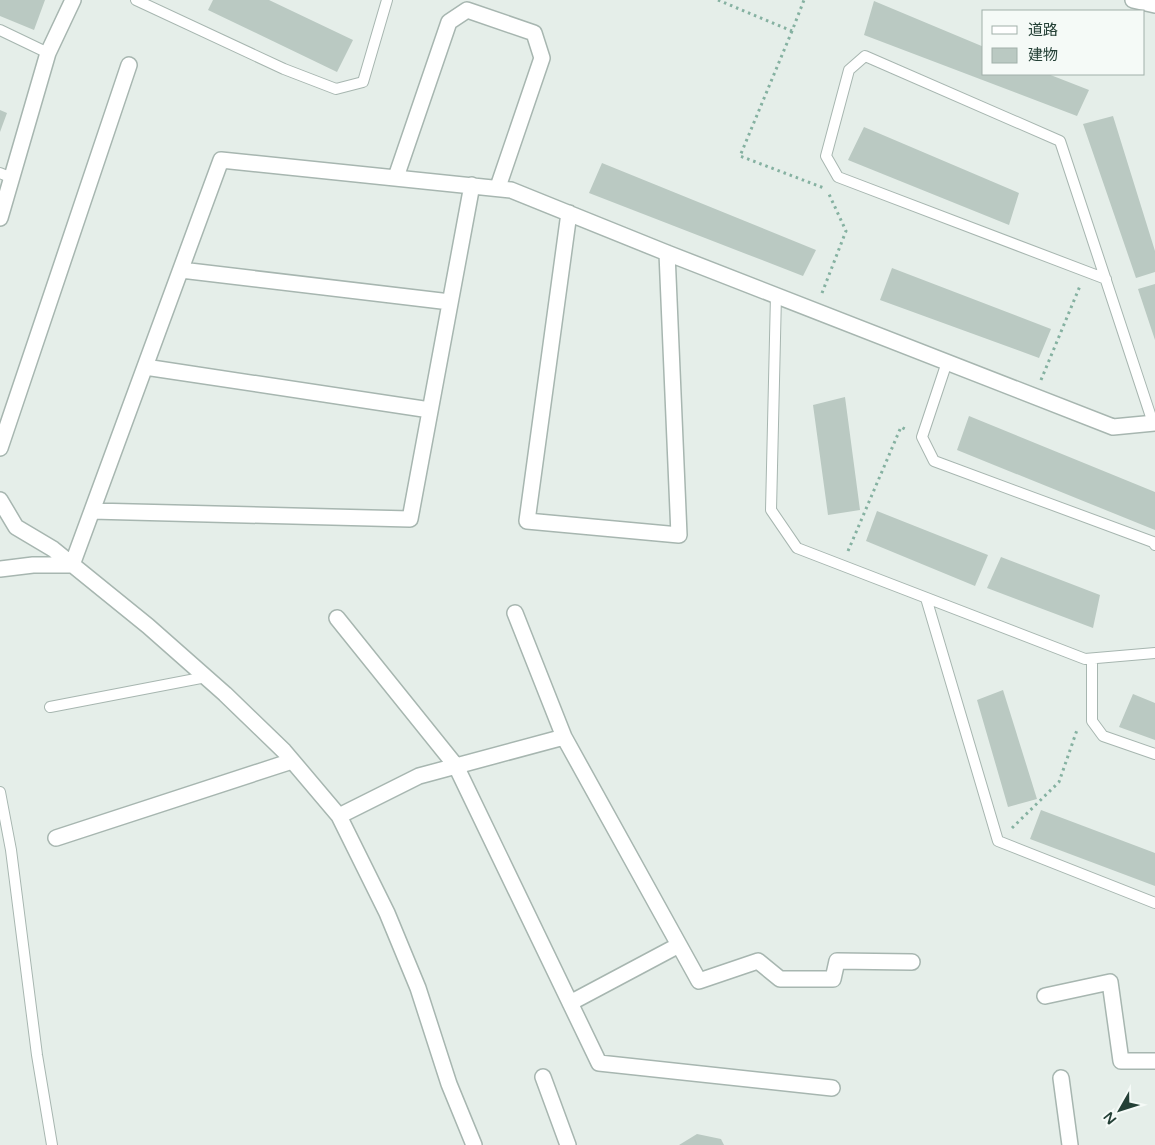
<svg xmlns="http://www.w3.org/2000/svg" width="1155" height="1145" font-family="'Varela Round','Noto Sans JP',sans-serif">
  <rect width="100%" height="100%" fill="#e5eee9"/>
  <path fill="#bac9c2" d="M0,0H45L34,30L0,16Z
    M213,0H269L353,40L337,72L208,10Z
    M874,1L984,47V74H1048L1089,90L1077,116L864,35Z
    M0,110L7,113L0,132Z
    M1113,116L1155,251V272L1136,278L1083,124Z
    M864,127L1019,193L1009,225L848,160Z
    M602,163L816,250L803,276L589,193Z
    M892,268L1051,329L1039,358L880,300Z
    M1155,284V340L1138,289Z
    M845,397L860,510L828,515L813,405Z
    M969,416L1155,492V530L957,450Z
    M877,511L988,555L975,586L866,541Z
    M1001,557L1100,595L1093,628L987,588Z
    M1003,690L1037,799L1008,807L977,700Z
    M1133,694L1155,703V740L1119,727Z
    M1041,810L1155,853V886L1030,839Z
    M697,1134L721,1139L724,1145H679Z"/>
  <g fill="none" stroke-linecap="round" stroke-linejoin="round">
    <g stroke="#a7b6b0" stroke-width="12">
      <path id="lane" d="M136,0L284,69L336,89L363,82L387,0
        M0,30L48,53
        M0,173L12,178
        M1106,279L838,177L826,156L849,70L865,56L1060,141L1153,423
        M776,295L771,510L797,548L1085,659L1155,653
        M947,362L922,437L934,461L1153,542L1155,545
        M926,598L998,841L1155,903
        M1092,659V721L1103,736L1155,754
        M50,707L206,677
        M0,792L11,850L37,1055L52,1145"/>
    </g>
    <g stroke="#a7b6b0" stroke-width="18">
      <path id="street" d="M1133,0L1155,5
        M396,177L449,22L467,10L534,33L542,58L498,187
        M569,213L527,521L679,535L667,253
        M0,218L48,53L73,0
        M181,270L450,302
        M145,367L430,410
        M0,448L129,65
        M0,500L16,527L53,549L148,626L225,694L284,751L339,816L387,913L418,988L449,1084L474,1145
        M92,511L410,519L472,185
        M72,565L221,160L511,190L667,253L1113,427L1155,423
        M0,569L33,565H72
        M515,613L564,737L699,981L758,961L780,979H833L837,961L912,962
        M337,618L456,766L599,1063L832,1088
        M339,816L419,776L564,737
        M56,838L292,761
        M1045,996L1110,982L1121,1061H1155
        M570,1003L679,945
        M543,1077L568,1145
        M1061,1078L1070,1145"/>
    </g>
    <path stroke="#85b1a1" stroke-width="3" stroke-dasharray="2.5 4" stroke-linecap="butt" d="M718,0L792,31L804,0
      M792,31L740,156L824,188
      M822,293L846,231L828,192
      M1041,380L1080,286
      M848,551L901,427L907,430
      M1012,828L1059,782L1077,730"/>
    <use href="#lane" stroke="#fff" stroke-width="10"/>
    <use href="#street" stroke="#fff" stroke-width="15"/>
  </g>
  <rect x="982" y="10" width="162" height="65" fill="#f5faf7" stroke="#a1b0aa"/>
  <rect x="992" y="26" width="25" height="8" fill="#ffffff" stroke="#a1b0aa"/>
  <text x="1028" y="35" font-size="15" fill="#244036">道路</text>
  <rect x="992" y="48" width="25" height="15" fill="#bac9c2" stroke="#a1b0aa"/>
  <text x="1028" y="60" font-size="15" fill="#244036">建物</text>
  <g transform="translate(1120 1110) rotate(231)" stroke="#f5faf7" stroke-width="4" paint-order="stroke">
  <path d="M0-4L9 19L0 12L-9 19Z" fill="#244036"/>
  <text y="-8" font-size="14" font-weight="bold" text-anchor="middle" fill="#244036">N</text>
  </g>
</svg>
